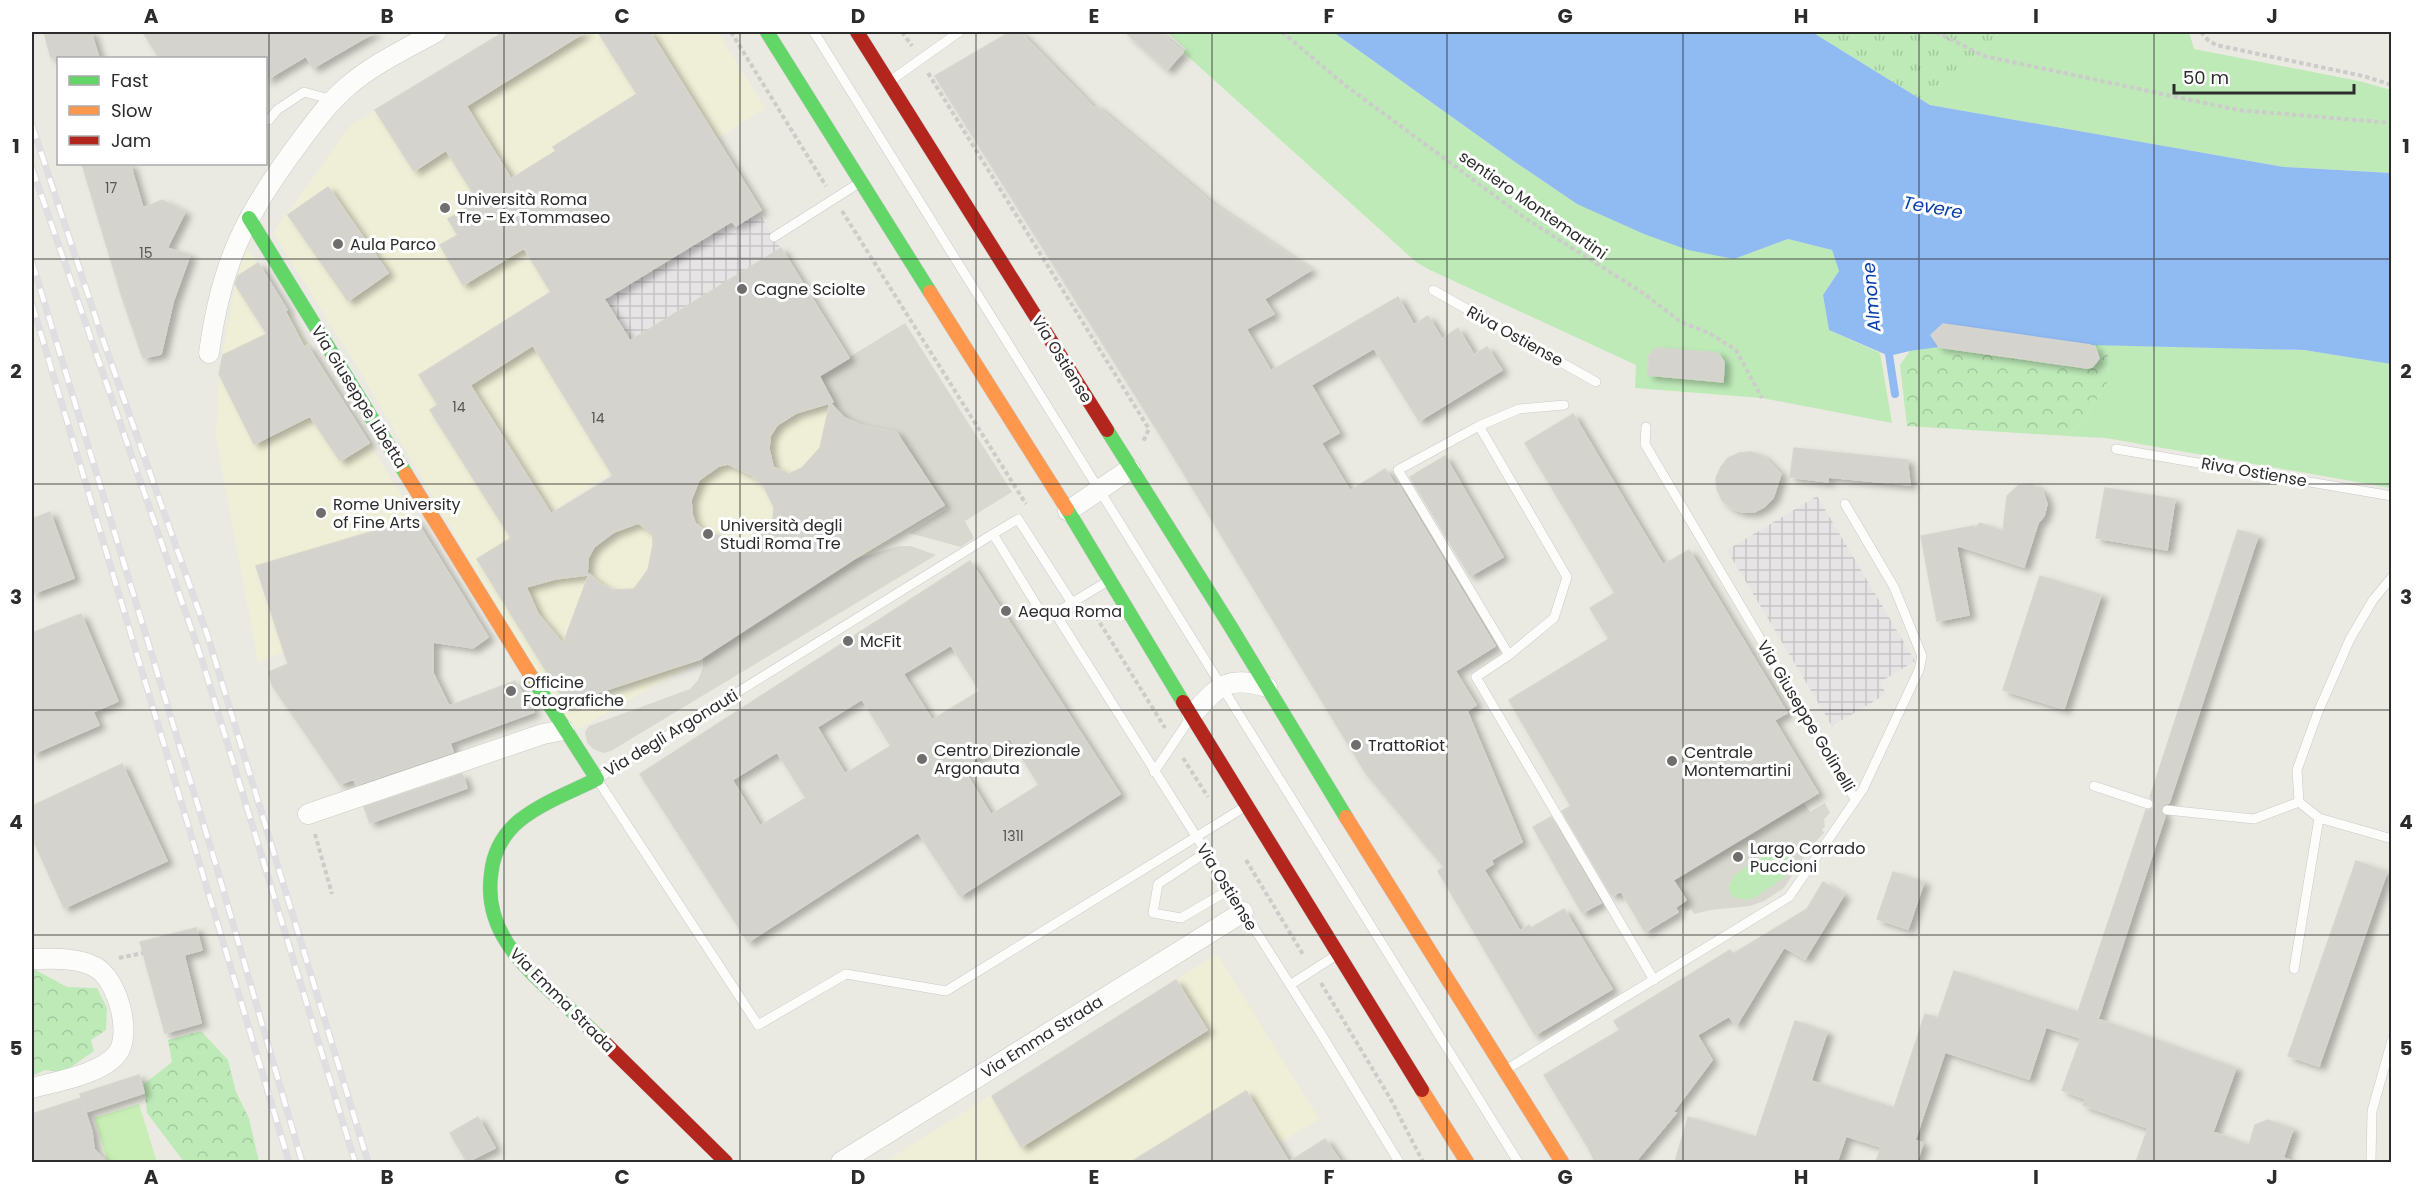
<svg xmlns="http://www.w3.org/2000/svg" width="2423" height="1194" font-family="Poppins,sans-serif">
  <defs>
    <pattern id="industrial-grid" width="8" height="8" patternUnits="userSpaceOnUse" patternTransform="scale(1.5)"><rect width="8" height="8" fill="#e7e4e5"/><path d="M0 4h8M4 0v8" fill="none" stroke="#c6c4c5"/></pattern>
    <pattern id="forest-crowns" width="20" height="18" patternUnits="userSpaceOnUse" patternTransform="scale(1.5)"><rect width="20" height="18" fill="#beeab8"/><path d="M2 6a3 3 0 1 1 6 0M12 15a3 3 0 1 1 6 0" fill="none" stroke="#a3c99e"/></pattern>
    <pattern id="park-tufts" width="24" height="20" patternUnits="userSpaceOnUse" patternTransform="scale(1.5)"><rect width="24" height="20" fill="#beeab8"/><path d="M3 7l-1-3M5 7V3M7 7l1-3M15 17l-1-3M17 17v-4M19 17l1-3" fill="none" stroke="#a3c99e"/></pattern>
    <filter id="shadow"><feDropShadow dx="6" dy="4" stdDeviation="3" flood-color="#0004"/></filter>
  </defs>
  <rect width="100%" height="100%" fill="#ebeae2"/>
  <path fill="url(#industrial-grid)" d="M714,140L833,333L649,448L530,258Z
    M1817,496L1915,661L1880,682L1886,694L1832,726L1727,550Z"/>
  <path fill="#efeed6" d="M504,32H718L765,108L531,258L649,448L512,537L807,355L849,358L944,505L693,664L573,732L471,563L360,371L273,233L350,126Z
    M246,245L459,588L258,662L216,438L219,374L235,284Z
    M1217,954L1319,1119L1249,1162H884Z"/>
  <path fill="#beeab8" d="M1167,32H1333L1515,162L1577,204L1734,259L1788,239L1832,250L1839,271L1823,295L1829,330L1880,353L1892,423L1762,398L1635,388L1636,365L1430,270L1416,262L1183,52L1186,49Z
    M2000,32H2189L2194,49L2359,81L2391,90V173L2284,167L1930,105Z
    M2108,345L2304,350L2391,364V488L2106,438L2067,436L2085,418L2109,380Z
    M1776,852L1787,855L1792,863C1789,882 1754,907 1734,898C1731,896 1730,895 1729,891C1726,871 1762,857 1776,852Z"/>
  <path fill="url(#forest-crowns)" d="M2090,345H2108L2109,380L2085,418L2067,436L1907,426L1900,365L1910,351L1939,347L2087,368L2097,364L2099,358L2095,347Z
    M32,968L67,987L97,988L107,1008L106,1030L91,1040L94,1051L64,1072L45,1070L32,1076Z
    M201,1031L228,1060L236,1092L249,1118L259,1162H184L147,1113L144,1084L172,1062L168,1040Z"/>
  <path fill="url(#park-tufts)" d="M1812,32H2000L1930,105Z"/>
  <path fill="#c8eeb5" d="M139,1104L157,1162H108L94,1118Z"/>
  <path fill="#d9d8d0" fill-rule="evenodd" d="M905,323L1012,492L965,521L974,538L961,547L909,533L947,509L896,432L861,425L845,418L836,409L820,375Z
    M899,546H911L936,555L611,751L603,753L593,749L587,742L585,732L589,726L690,689L698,680L703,667V657L852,560Z
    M1803,801L1810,812L1825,803L1830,813L1824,819L1825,827L1822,829L1824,833L1810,848L1784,888L1764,901L1750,906L1711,910L1694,914L1691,909L1687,911L1684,907L1675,908L1687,900L1673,880ZM1776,852L1787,855L1792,863L1785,877L1754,898L1746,900L1733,897L1730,894L1729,884L1736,874L1759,858Z"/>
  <path fill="#90baf2" d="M1333,32H1812L1930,105L2284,167L2391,173V364L2304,350L2090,345L1943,324L1934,333L1933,337L1939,347L1910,351L1889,356L1829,330L1823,295L1839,271L1832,250L1788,239L1734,259L1688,250L1644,234L1577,204L1515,162Z"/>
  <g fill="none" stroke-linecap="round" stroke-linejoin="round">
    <path stroke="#90baf2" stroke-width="8" d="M1888,348L1895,394"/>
  </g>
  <path fill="#d4d3cd" stroke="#d6d5ce" stroke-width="1.5" fill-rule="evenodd" filter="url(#shadow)" d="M44,32H91L99,58H51Z
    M143,32H375L313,68L306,56L266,80V58H159Z
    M504,32H585L466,106L511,179L556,151L553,147L637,94L598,32H650L761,210L736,226L732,221L604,299L630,341L781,248L849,358L819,376L833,402L796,413L777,425L770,436L769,449L773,467L789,474L802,468L820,448L830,403L845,418L861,425L896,432L944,505L857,557L700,659L566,703L477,559L511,538L430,410L438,405L419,375L551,292L524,248L463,285L440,245L458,235L448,219L478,201L446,150L414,171L375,110ZM533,345L613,476L551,514L470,385ZM728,464L752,475L763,485L774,507L773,519L764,531L750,539L740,541L706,532L695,523L692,514L691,500L699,480L719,466ZM638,523L653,533V545L648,570L634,589L613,590L602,585L589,574L563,644L538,614L526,587L555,579L587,575L588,558L594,547L614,532Z
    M1010,32H1020L1094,108L1096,106L1214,205L1311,270L1264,299L1274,314L1246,329L1271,371L1398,297L1414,325L1428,316L1442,339L1458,328L1474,355L1487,347L1502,370L1419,421L1374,348L1311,385L1339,433L1321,443L1350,491L1385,469L1395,485L1398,484L1495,646L1455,671L1476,705L1467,711L1522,842L1491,860L1493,864L1484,870L1520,931L1529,925L1531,928L1564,909L1612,989L1535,1035L1438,871L1444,867L1365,772L1169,449L935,76Z
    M1125,32H1159L1183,52L1167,70Z
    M82,164H130L143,208L162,200L185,212L167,248L190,255L173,302L161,354L143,358L122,297Z
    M328,187L388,273L348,301L288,215Z
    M258,263L287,310L285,311L304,347L307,345L369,443L340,461L310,416L254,444L219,374L223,355L267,334L235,284L238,276Z
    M1943,324L2090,345L2095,347L2099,358L2092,367L2087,368L1939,347L1931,335Z
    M1656,348L1718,353L1724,362L1723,382L1648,375L1649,355Z
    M1573,414L1663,565L1689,550L1787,713L1774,720L1818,793L1673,880L1686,900L1675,908L1678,912L1645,932L1621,891L1612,896L1562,811L1571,806L1509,700L1609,639L1590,608L1615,593L1525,443Z
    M1794,448L1907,460L1910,485L1828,477V482L1790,477Z
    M1751,452L1762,456L1781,474L1773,498L1764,507L1754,512H1742L1731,508L1722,500L1717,489L1716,478L1721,467L1728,458L1739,453Z
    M1445,456L1503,557L1470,576L1410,477Z
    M2032,484L2043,492L2047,504L2044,516L2038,523L2024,567L1956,545L1969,615L1937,621L1921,536L1974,526V529L1980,523L2003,531L2007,496L2019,485Z
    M2105,488L2175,499L2167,550L2096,538Z
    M50,512L74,578L32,594V519Z
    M415,519L488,637L473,648L433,642V673L449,706L515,681L534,712L450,743L453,752L356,785L354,779L340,784L272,685L269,672L288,664L256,566Z
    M2238,530L2258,536L2169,803L2164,804L2160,809L2165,816L2098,1019L2236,1068L2213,1132L2249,1145L2255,1125L2268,1120L2293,1129L2283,1158L2290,1160V1162H2136L2148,1128L2083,1105L2086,1099L2062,1090L2081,1038L2046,1027L2029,1079L1945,1052L1915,1140L1923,1143L1917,1162H1876L1881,1147L1846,1136L1837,1162H1675L1688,1117L1756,1137L1795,1021L1827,1032L1811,1081L1894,1108L1925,1014L1938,1018L1954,971L2078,1012L2146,810H2150L2154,807V802L2150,797Z
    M970,561L1120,794L960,896L918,832L748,942L640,774ZM951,645L980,691L932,720L903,674ZM862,699L891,746L845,774L817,727ZM1010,738L1039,785L991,815L962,767ZM777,752L806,798L760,826L732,780Z
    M2040,576L2101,595L2064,709L2003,690Z
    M81,614L118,701L93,712L99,725L32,754V633Z
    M122,764L167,861L64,908L32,837V806Z
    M462,774L467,788L370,823L364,807Z
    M1551,817L1601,903L1582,913L1533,827Z
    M2356,861L2387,872L2319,1066L2288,1056Z
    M1893,872L1924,882L1908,929L1877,919Z
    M1823,882L1844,895L1805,959L1784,947L1736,1026L1729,1016L1697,1035L1712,1060L1673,1112L1676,1113L1635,1162H1595L1588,1147L1544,1075L1620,1030L1614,1021L1730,950L1733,954L1807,909Z
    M196,928L202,950L184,955L201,1023L165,1033L140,942Z
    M1176,980L1207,1030L1021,1147L992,1096Z
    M139,1075L144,1093L86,1112L80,1094Z
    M1246,1091L1289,1162L1325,1139L1341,1162H1131Z
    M81,1098L92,1132L94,1149L106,1162H32V1114Z
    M478,1117L495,1148L467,1162L450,1133Z"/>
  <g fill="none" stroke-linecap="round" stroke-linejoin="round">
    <g stroke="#c9c8c8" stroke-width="10">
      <path id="lane" d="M814,32L1518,1162
        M890,81L959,32
        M269,120L277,110L304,92L333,100
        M774,237L859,183
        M1433,290L1596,382
        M1479,426L1567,577L1554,618L1509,655L1476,677L1654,980
        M1646,427L1645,444L1855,799
        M2116,449L2392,496
        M993,534L597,779L758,1025L846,974L946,991L1243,808
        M1072,603L1018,519L993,534L1039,609L1055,613L1108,581
        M1055,613L1323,1037L1399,1162
        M1509,655L1398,470L1479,426L1519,409L1564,405
        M1154,772L1189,720
        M2094,786L2148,804
        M2167,810L2254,819L2299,802
        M2319,818L2299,802L2297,770L2318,712L2350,639L2373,600L2392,577
        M1205,853L1158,884L1153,913L1181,918L1229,890
        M2294,969L2319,818L2392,839
        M1290,985L1335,956
        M1507,1069L1789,897L1863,789L1919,670L1922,656L1894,587L1845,504
        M2371,1162L2372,1111L2392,1040"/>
    </g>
    <g stroke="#c9c8c8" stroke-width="21">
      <path id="street" d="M209,353C221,263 245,215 299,143C314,123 328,103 347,87C373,64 406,49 436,32
        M1068,511L1130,469
        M1192,715C1219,686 1226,675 1267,687
        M308,814L543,734L564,730
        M32,959C52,959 77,957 95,967C117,978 133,1034 117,1054C102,1074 54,1082 32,1088
        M841,1162L1243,912"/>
    </g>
    <g stroke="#c9c8c8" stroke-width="15">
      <path id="fast" d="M767,32L930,292
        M249,218L406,474
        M1107,430L1229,624L1346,817
        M1067,509L1183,702
        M531,676L597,779C571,792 543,802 520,820C503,834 493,853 491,875C484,929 520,963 557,997C572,1011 586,1025 600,1038"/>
    </g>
    <g stroke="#c9c8c8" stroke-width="15">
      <path id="slow" d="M930,292L1067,509
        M406,474L531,676
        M1346,817L1562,1162
        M1422,1090L1467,1162"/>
    </g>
    <g stroke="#c9c8c8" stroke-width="15">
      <path id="jam" d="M857,32L1107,430
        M1183,702L1422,1090
        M600,1038L726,1162"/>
    </g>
    <path stroke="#ccccca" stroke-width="4" stroke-dasharray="4.5 3" stroke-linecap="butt" d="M731,32L826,186
      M902,32L912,46
      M1282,32L1345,85L1525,218L1643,293L1681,322L1709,333L1736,350L1762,398
      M1936,32L1984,56L2238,110L2392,123
      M2201,32L2208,40L2216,45L2363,76L2392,85
      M928,73L1149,429L1143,442
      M842,211L1026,504
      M1092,610L1165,728
      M1183,758L1208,797
      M315,834L332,894
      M1246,860L1304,956
      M119,958L143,953
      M1321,983L1390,1098L1423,1162"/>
    <use href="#lane" stroke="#fcfcfb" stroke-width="9"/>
    <use href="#street" stroke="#fcfcfb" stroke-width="20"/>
    <use href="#fast" stroke="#63d668" stroke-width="14"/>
    <use href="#slow" stroke="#ff974d" stroke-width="14"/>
    <use href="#jam" stroke="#b3261e" stroke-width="14"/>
    <g stroke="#dfdee0" stroke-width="7">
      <path id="rail" d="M32,125L101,334L208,637L368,1162
        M32,168L201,657L355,1162
        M32,262L216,865L302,1162
        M32,304L289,1162"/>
    </g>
    <use href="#rail" stroke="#fff" stroke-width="4.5" stroke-dasharray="14" stroke-linecap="butt"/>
  </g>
  <path fill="none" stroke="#2c2c2c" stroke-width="1.5" stroke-opacity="0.55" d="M269,32V1162M504,32V1162M740,32V1162M976,32V1162M1212,32V1162M1447,32V1162M1683,32V1162M1919,32V1162M2154,32V1162M32,259H2392M32,484H2392M32,710H2392M32,935H2392"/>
  <g fill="#6f6e6c" stroke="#fff" stroke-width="2">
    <circle cx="445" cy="208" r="6"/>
    <circle cx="338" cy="244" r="6"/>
    <circle cx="742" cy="289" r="6"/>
    <circle cx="321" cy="513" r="6"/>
    <circle cx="708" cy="534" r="6"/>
    <circle cx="1006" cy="611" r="6"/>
    <circle cx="848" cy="641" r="6"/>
    <circle cx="511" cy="691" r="6"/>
    <circle cx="1356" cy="745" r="6"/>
    <circle cx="922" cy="759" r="6"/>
    <circle cx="1672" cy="761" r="6"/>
    <circle cx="1738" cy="857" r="6"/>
  </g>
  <g text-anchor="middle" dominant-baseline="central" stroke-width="6" stroke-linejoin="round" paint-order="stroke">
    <g font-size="14" fill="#575655">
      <text x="111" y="188">17</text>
      <text x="146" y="253">15</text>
      <text x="459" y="407">14</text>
      <text x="598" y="418">14</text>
      <text x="1013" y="836">131l</text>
    </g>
    <g font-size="16" fill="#2c2c2c" stroke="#fff" text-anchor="start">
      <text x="457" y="199">Università Roma<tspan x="457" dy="18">Tre - Ex Tommaseo</tspan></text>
      <text x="350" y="244">Aula Parco</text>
      <text x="754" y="289">Cagne Sciolte</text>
      <text x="333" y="504">Rome University<tspan x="333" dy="18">of Fine Arts</tspan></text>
      <text x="720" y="525">Università degli<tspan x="720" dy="18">Studi Roma Tre</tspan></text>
      <text x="1018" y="611">Aequa Roma</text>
      <text x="860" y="641">McFit</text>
      <text x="523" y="682">Officine<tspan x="523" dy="18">Fotografiche</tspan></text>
      <text x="1368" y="745">TrattoRiot</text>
      <text x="934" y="750">Centro Direzionale<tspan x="934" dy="18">Argonauta</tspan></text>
      <text x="1684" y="752">Centrale<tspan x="1684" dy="18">Montemartini</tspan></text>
      <text x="1750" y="848">Largo Corrado<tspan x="1750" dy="18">Puccioni</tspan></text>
    </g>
    <g font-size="16" fill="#2c2c2c" stroke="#fff">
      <text transform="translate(1533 205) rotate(35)">sentiero Montemartini</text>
      <text transform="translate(1515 336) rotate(29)">Riva Ostiense</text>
      <text transform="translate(1062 359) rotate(58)">Via Ostiense</text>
      <text transform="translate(359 397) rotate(58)">Via Giuseppe Libetta</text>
      <text transform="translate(2254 472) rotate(10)">Riva Ostiense</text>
      <text transform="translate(1806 716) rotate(59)">Via Giuseppe Golinelli</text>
      <text transform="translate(671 733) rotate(-31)">Via degli Argonauti</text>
      <text transform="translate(1227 887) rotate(58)">Via Ostiense</text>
      <text transform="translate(562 1000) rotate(45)">Via Emma Strada</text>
      <text transform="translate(1042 1037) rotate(-32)">Via Emma Strada</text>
    </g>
    <g font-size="18" font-style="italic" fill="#023dab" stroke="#fff">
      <text transform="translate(1933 207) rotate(10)">Tevere</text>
      <text transform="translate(1871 297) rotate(-95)">Almone</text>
    </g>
  </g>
  <rect width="2423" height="1194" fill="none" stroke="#ffffff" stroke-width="66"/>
  <rect x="57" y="57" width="210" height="108" fill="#ffffff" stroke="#ababab" stroke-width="1.5"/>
  <rect x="69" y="76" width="30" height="9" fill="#63d668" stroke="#ababab" stroke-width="1.5"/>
  <text x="111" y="87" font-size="18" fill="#2c2c2c">Fast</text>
  <rect x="69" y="106" width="30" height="9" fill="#ff974d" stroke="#ababab" stroke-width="1.5"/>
  <text x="111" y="117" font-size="18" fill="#2c2c2c">Slow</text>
  <rect x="69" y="136" width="30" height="9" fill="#b3261e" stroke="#ababab" stroke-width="1.5"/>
  <text x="111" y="147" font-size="18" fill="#2c2c2c">Jam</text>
  <path d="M2174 84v9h180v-9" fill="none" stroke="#2c2c2c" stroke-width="3"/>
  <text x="2183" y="84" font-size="18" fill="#2c2c2c" stroke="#ffffff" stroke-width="4.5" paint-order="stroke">50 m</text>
  <rect x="33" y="33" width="2357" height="1128" fill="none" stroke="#2c2c2c" stroke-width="2"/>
  <g font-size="20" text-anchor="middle" font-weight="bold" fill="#2c2c2c">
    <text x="151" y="23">A</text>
    <text x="387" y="23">B</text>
    <text x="622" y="23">C</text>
    <text x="858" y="23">D</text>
    <text x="1094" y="23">E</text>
    <text x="1329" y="23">F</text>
    <text x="1565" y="23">G</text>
    <text x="1801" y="23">H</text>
    <text x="2036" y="23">I</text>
    <text x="2272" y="23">J</text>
    <text x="16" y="153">1</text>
    <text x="2406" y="153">1</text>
    <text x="16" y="378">2</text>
    <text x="2406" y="378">2</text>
    <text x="16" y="604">3</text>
    <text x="2406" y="604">3</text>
    <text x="16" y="829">4</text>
    <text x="2406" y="829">4</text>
    <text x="16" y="1055">5</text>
    <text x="2406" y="1055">5</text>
    <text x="151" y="1184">A</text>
    <text x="387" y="1184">B</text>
    <text x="622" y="1184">C</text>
    <text x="858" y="1184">D</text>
    <text x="1094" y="1184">E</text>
    <text x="1329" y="1184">F</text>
    <text x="1565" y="1184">G</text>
    <text x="1801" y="1184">H</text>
    <text x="2036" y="1184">I</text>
    <text x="2272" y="1184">J</text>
  </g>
</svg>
